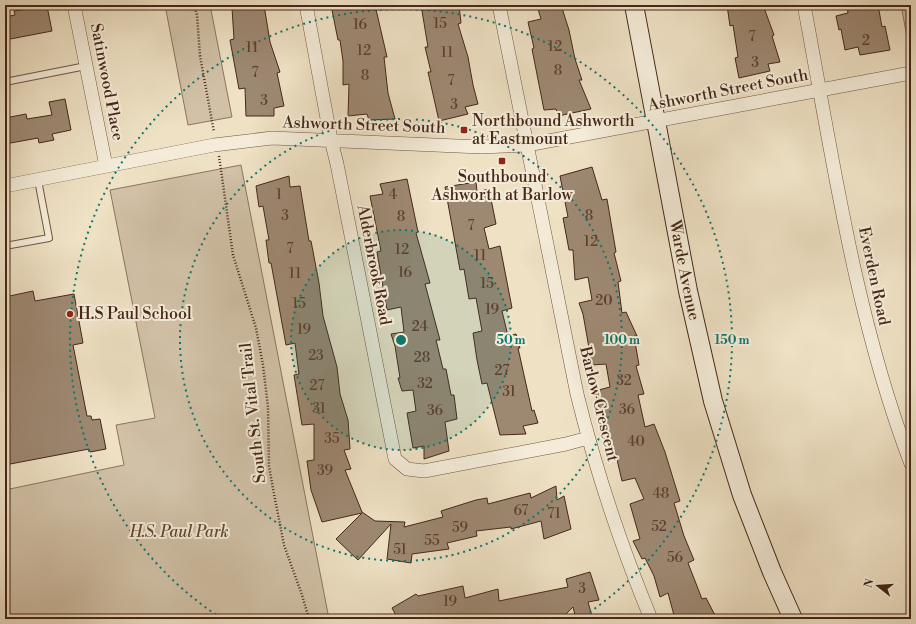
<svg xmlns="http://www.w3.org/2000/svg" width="916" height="624" font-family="'Libre Bodoni',serif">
  <rect width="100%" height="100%" fill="#eee1c4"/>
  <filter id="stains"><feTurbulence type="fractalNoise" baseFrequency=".005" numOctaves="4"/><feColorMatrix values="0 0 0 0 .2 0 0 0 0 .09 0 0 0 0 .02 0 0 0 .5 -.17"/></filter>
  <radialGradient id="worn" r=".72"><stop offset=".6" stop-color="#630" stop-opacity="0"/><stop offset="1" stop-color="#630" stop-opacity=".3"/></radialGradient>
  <path fill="#d1c1a7" stroke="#8c7460" d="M165,5H210L232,117L188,125Z
    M901,5H911V48H909Z
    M241,165L329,619H5V490L124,465L116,425L155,418L110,190Z"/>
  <path fill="#9d8872" stroke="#462719" d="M264,5L270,42L280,72L277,73L284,106L274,108V116H246L245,88L239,89L230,40L234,39L232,8Z
    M331,5H375L387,57H384L388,93L395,119L369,120L367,114L348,116L349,84L343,85V61L340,40H338Z
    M421,5H459L461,23L458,24L468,57L473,85L478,104L465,107L468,114L439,121L428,72H431L425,47H428Z
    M553,5H561L569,30L575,59L582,80H579L591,109L558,116L556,109L544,110L532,49L534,48L528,22L541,19L538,9Z
    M727,5H763L774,35L772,36L780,62L768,64L770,71L739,78L735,58L738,57L733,25L730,26Z
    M847,5H878L882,27L885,26L890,50L860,55L858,47L845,50L841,29L839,30L836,16L848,13Z
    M47,6L52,31L5,40V17L15,15L14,11Z
    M65,99L71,130L52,134L54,140L39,143L38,138L5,144V118L26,114L27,119L52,115L49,102Z
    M592,167L602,200L607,199L616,252L614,253L621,281L618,282L622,313L626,312L637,336H634L639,365L636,366L644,394L638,395L645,427L654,424L665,452L680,501L674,503L684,536L694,560L688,563L702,599L706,598L717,619H675L668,593L660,597L654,576L645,558L642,559L633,541L640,539L630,504L644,499L635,478L622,481L615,451L607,434L598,403L595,391L610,387L606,364L592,365L583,314L579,303L592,300L588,277L575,280L573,250H569L563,218L568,217L560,176Z
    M289,176L290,187L300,186L309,241H311L319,283L323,316L337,367L340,394L348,420L350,449L344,450L351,469L345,470L362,512L375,521L405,522L404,527L443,517L441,511L476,500L487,498L488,504L530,493L531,498L556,486L557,500L564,496L571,529L544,539L541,521L511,529V527L476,531L477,536L447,543L449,549L412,554L411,563L387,559L391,524L358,560L336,539L362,513L322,522L311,490L307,461L314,460V424L302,425L294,375L299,374L295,343L286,345L271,263H269L266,240H269L263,206L259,207L256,186Z
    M407,179L418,232L416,233L430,283L425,284L440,340H436L443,369H446L451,395H454L457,419L445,422L449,451L424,459V446L413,448L407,413L416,411L413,390L402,391L398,378H400L395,346L391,334L404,332L401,307L387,310L377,252L381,251L370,196L383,194L380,184Z
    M476,182L477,192L489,189L496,224L484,228L489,249L500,246L512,308L502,311L508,336L516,334L520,348H518L532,411L534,410L538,423L523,426L526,434L500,435L487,383L482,384L477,360L473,333L482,331L476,298L469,299L464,269L460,270L445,187Z
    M33,291L35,301L74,294L83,343L73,345L87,416H91L92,420L100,419L106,449L90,452L89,449L5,465V297Z
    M590,572L599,600L588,602L592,616L581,619H576L573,607L561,619H541L540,617L525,619H398L392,608L416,594L418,596L463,586L465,598L498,589L499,601L568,587L566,579Z"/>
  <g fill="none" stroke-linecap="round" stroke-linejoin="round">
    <g stroke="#705644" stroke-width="8">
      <path id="lane" d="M5,82L86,66
        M5,246L49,238L38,180"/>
    </g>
    <g stroke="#705644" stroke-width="14">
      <path id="street" d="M74,5L106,166
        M306,5L331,140L337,164L395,459L407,469L424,471L566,444L588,438
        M499,5L577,394C596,471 621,546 651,619
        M804,5C833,159 855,317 911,464
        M5,186L214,145L272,138L481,147L527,145L911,73"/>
    </g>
    <g stroke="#462719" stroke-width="20">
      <g id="secondary">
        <path id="s1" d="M634,5L688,291L713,401L742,495L772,572L793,619"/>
      </g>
    </g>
    <path stroke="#462719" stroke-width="2.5" stroke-dasharray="1 2" stroke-linecap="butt" d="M194,5L197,15L200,56L214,132
      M219,156L233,255L256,328L263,365L268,407L269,466L274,494L284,545L302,595L309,619"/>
    <use href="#lane" stroke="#f4ecd9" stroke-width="6"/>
    <use href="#street" stroke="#f4ecd9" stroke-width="13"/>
    <use href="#secondary" stroke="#f4ecd9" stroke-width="18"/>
  </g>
  <circle cx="401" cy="340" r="110" fill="#0f766e" fill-opacity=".12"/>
  <g fill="none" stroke="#0f766e" stroke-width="2" stroke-dasharray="2 4">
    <circle cx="401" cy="340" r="110"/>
    <circle cx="401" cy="340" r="221"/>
    <path d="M221 618A331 331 0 1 1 581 618"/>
  </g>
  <g fill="#8f2418" stroke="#f4ecd9" stroke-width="1.5">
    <rect x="460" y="126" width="8" height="8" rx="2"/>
    <rect x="498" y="157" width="8" height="8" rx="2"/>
    <circle cx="70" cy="314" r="4"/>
  </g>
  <g text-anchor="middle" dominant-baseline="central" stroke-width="4" stroke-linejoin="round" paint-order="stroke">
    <g font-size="14" fill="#5c3f2f">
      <text x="440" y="24">15</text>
      <text x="360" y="25">16</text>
      <text x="752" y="37">7</text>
      <text x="866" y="41">2</text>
      <text x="555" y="47">12</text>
      <text x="252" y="48">11</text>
      <text x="364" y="51">12</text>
      <text x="447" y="53">11</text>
      <text x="755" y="63">3</text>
      <text x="558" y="71">8</text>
      <text x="255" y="73">7</text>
      <text x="365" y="76">8</text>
      <text x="451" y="81">7</text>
      <text x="264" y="101">3</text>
      <text x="454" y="105">3</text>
      <text x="279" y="195">1</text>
      <text x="393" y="195">4</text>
      <text x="285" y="216">3</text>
      <text x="589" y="216">8</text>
      <text x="401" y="217">8</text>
      <text x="471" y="226">7</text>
      <text x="591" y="242">12</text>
      <text x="290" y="249">7</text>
      <text x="402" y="250">12</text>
      <text x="480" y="256">11</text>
      <text x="405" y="273">16</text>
      <text x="295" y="274">11</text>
      <text x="487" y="284">15</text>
      <text x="604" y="301">20</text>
      <text x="299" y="304">15</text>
      <text x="492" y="310">19</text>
      <text x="420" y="327">24</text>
      <text x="304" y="330">19</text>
      <text x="316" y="356">23</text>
      <text x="422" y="358">28</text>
      <text x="502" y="371">27</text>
      <text x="624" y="381">32</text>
      <text x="425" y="384">32</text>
      <text x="317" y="386">27</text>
      <text x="509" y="392">31</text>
      <text x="319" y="409">31</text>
      <text x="627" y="410">36</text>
      <text x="435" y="411">36</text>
      <text x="332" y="439">35</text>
      <text x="636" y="442">40</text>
      <text x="325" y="471">39</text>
      <text x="661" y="494">48</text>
      <text x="521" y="511">67</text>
      <text x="554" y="514">71</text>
      <text x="659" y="527">52</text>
      <text x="460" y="528">59</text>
      <text x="432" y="541">55</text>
      <text x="400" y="550">51</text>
      <text x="675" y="558">56</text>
      <text x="582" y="589">3</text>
      <text x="450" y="602">19</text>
    </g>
    <g font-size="16" fill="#462719" stroke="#f4ecd9">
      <text transform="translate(107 82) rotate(79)">Satinwood Place</text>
      <text transform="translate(728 90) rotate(-11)">Ashworth Street South</text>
      <text transform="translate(364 125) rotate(2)">Ashworth Street South</text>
      <text transform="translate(374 265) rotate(79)">Alderbrook Road</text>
      <text stroke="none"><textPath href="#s1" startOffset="270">Warde Avenue</textPath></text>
      <text transform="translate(874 276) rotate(78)">Everden Road</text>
      <text transform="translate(599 404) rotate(76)">Barlow Crescent</text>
      <text transform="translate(253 413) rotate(-96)">South St. Vital Trail</text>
    </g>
    <g font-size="16" fill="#462719" stroke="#f4ecd9" text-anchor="start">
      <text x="472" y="121">Northbound Ashworth<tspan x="472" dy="18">at Eastmount</tspan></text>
      <text x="502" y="177" text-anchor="middle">Southbound<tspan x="502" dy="18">Ashworth at Barlow</tspan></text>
      <text x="78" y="314">H.S Paul School</text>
    </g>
    <g font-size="16" font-style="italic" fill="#624635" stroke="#f4ecd9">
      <text x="179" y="532">H.S. Paul Park</text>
    </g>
  </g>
  <circle cx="401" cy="340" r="6" fill="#0f766e" stroke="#f4ecd9" stroke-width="2"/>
  <g font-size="12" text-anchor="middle" font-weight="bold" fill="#0f766e" stroke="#f4ecd9" stroke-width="4" stroke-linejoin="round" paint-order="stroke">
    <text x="511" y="344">50 m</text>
    <text x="622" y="344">100 m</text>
    <text x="732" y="344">150 m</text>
  </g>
  <rect width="916" height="624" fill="none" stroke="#eee1c4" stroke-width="20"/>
  <rect x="6" y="6" width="904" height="612" fill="none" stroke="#462719" stroke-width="2"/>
  <rect x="10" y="10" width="896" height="604" fill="none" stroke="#462719"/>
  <g transform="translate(878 586) rotate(287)" stroke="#f4ecd9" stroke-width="3" paint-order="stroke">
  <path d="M0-3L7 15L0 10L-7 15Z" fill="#462719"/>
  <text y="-6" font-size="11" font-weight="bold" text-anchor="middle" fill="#462719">N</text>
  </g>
  <rect width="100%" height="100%" filter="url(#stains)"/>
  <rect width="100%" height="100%" fill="url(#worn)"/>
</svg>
